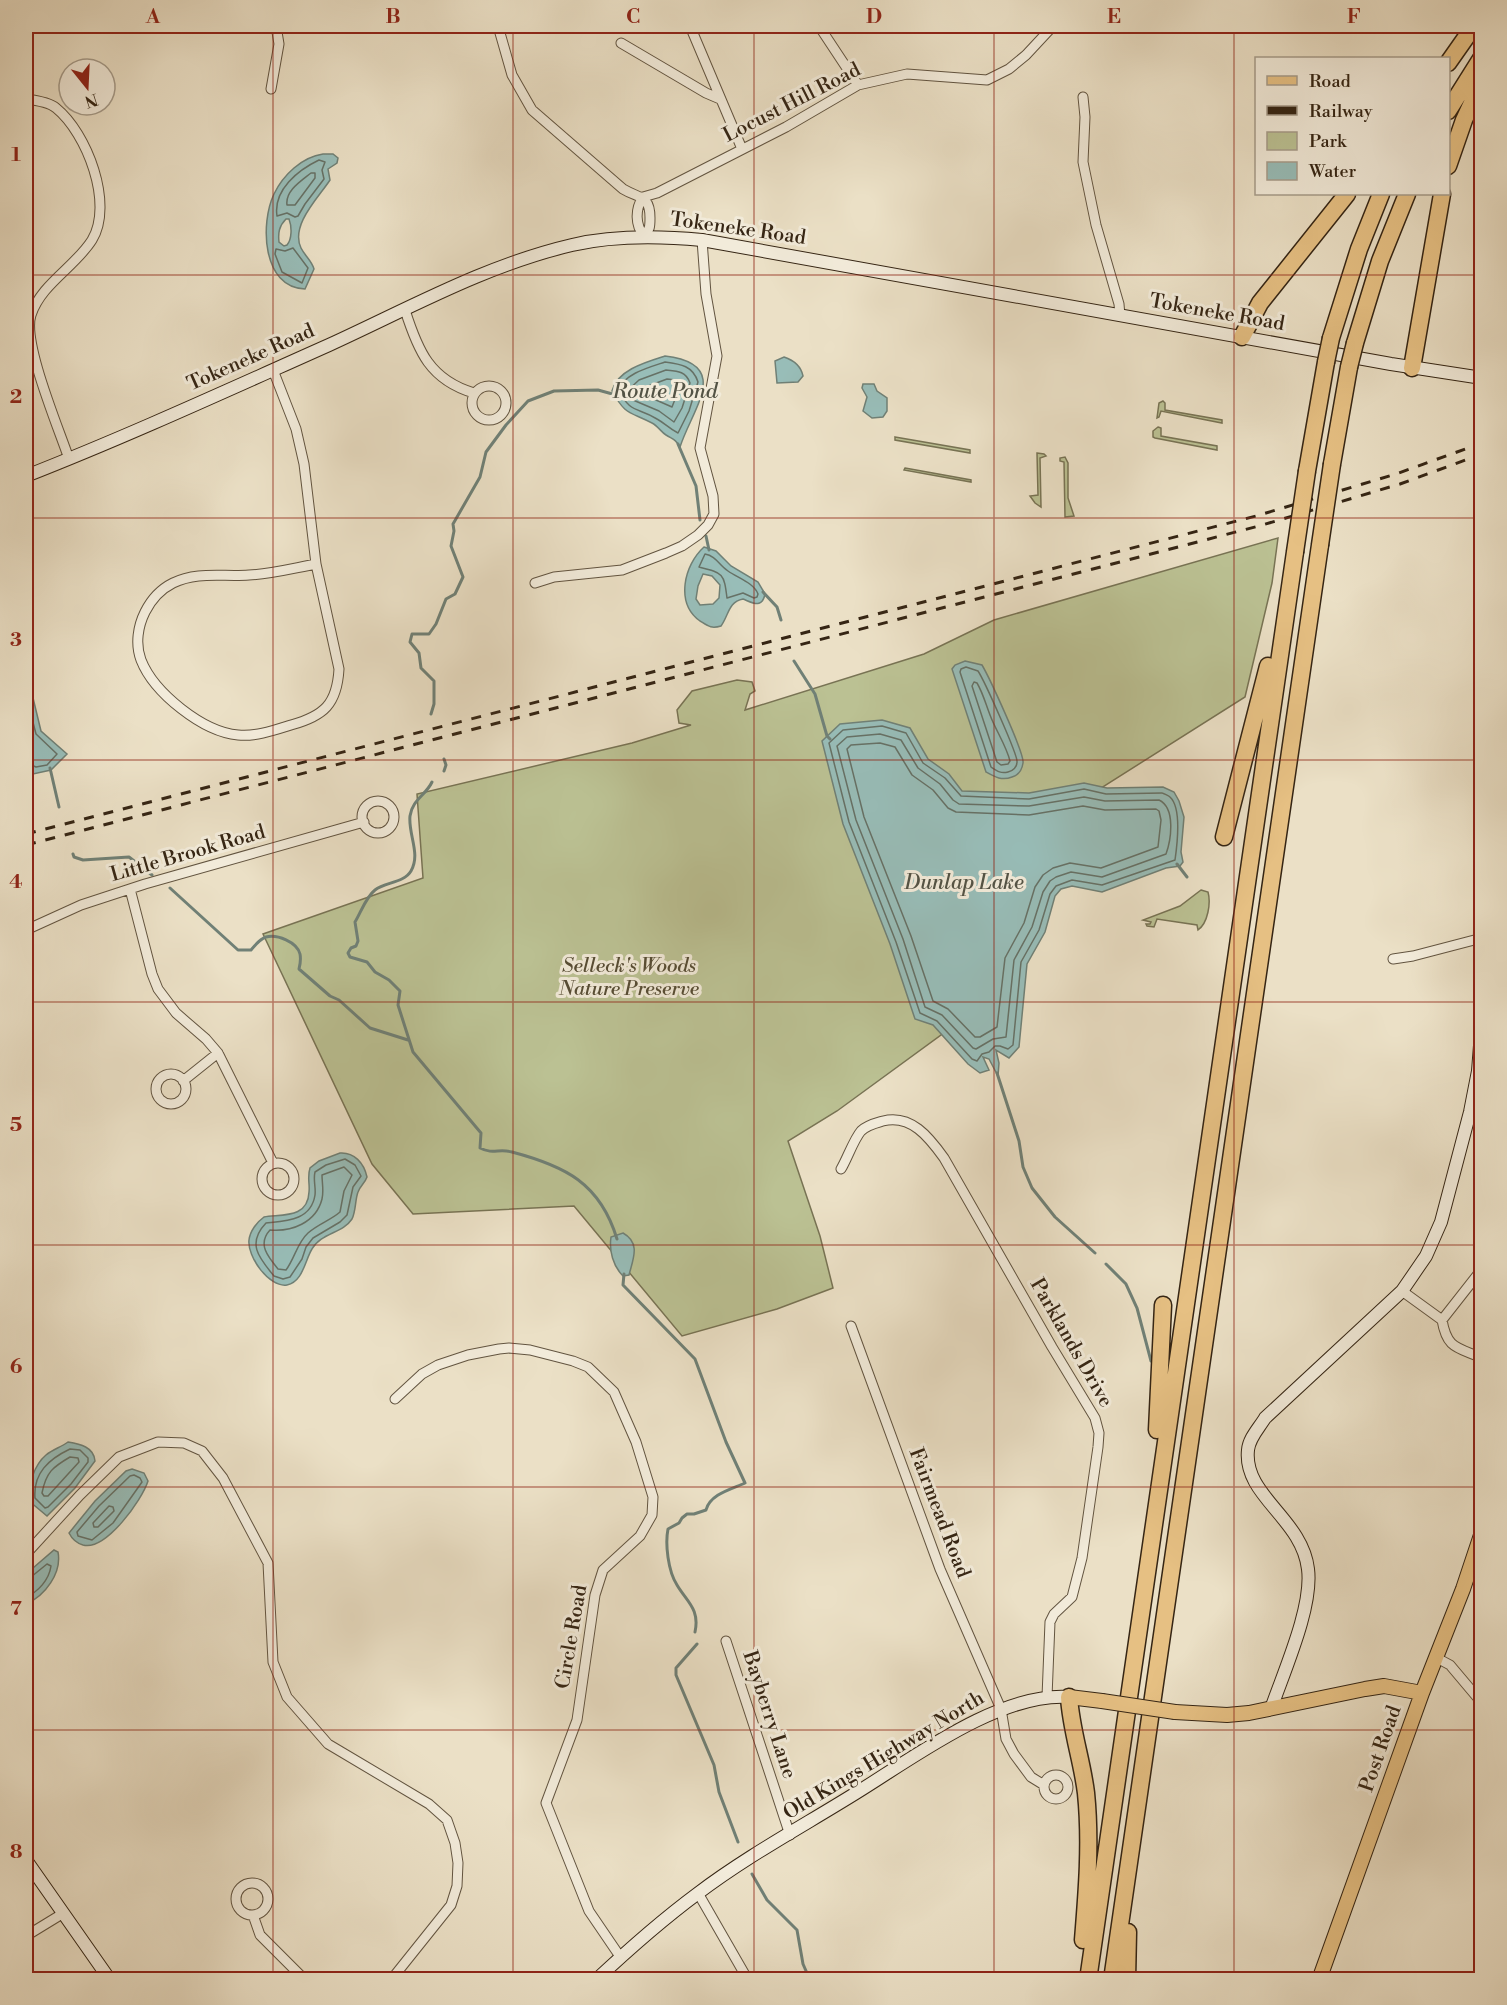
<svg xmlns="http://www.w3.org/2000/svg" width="1507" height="2005" font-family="'Libre Bodoni',serif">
  <rect width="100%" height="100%" fill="#ebe0c6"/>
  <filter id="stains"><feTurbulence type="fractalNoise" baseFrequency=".00333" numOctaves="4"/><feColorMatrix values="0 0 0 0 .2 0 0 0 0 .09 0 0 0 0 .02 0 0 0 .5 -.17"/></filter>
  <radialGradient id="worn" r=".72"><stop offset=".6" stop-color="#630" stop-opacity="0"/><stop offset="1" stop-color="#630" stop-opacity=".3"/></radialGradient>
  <path fill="#bbc193" stroke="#787354" stroke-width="1.5" d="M1163,401L1165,403V410L1222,420V423L1161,411L1159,417L1157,418L1159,403Z
    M1158,427L1161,428V436L1217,446V450L1155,438L1153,437V431Z
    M895,437L970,450V453L895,440Z
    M1037,453L1044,454L1046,456L1040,458L1041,507L1035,503L1030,496L1038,495Z
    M1065,457L1068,463V498L1074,516L1065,517L1064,462L1060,461V458Z
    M905,468L971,480V482L904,470Z
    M1278,538L1272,583L1245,697L984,862L978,1008L837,1111L788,1141L820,1236L833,1288L777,1309L682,1336L574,1206L413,1214L372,1164L263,934L423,878L417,794L632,743L691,725L679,723L677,710L692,691L737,680L752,682L755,691L750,694L745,710L924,654L994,620Z
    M1201,890L1208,892C1211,903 1208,923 1198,930L1197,925L1157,919L1154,927L1147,926L1146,924H1150L1151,922L1143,920L1180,906Z"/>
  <path fill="#98bdb8" stroke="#708076" stroke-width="1.5" fill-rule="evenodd" d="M323,154H333L338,158L337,163L328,169L330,180C319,197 290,225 301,248C305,256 312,261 314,269L305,289C262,288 260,223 274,194C283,175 302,157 323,154ZM286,219H289C292,227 292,239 287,245L284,246L279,242C278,233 279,226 286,219Z
    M665,356C733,364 692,409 680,447C675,439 674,440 666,435C661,432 658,426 652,423C629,411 626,416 612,391C617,370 646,362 665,356Z
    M784,357C793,360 801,366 803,376L798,382L777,383L775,361Z
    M863,384H874L877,391L887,398V411L883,417L872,418L863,411L867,397L862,388Z
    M704,547L716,551L731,566L758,582L765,594C762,609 753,603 743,599C728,602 729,615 721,626C711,629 708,626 700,621C675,603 684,565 704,547ZM703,574L712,576L720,585L719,598L713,604L700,605L696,599L698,586Z
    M965,661L982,665C989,677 1025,754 1023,763C1022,770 1019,775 1012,777C1002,781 995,777 986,772L952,669L955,665Z
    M26,669L41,731L67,754L51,770L33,774L26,766Z
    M882,720L910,728L928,759L949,774L962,791L1029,793L1084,783L1107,788L1163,787L1174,792L1179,801L1184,817L1181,852L1183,862L1180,866L1166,868L1102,892L1072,886L1061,889L1055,896L1045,932L1027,964L1019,1047L1009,1058L996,1050L999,1063L998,1076L989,1059L983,1057L989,1070L980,1073L968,1064L933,1025L915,1019L890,944L843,824L822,741L840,724Z
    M340,1153C354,1152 364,1163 367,1177C365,1183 360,1186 358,1192C355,1200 356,1211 352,1219C343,1233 321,1233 312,1249C305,1260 303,1282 287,1285C269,1288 247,1256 249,1240C250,1231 257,1222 264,1217C281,1214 308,1219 309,1192C310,1184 307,1177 310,1168L319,1161Z
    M623,1233C641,1243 633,1259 629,1275L623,1276C613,1266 609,1251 611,1237Z
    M68,1442C80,1444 94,1447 95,1461L75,1488L47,1516L29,1501C28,1485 34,1465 46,1455C52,1450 61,1447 68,1442Z
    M132,1469L144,1473L148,1481C142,1500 106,1551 83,1545C76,1543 72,1539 69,1533L95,1501L126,1471Z
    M54,1550L58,1552C62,1573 45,1596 26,1604V1574Z"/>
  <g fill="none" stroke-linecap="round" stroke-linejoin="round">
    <path stroke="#667166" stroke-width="1.5" d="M319,160L325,162L322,170L324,179L305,204L298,216L295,217L287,213L277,216C273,190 298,170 319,160Z
      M311,173H315V178L295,205H287C285,191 301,181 311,173Z
      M293,248L308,268L302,283L282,272L275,254L276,249L285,251Z
      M665,362C681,364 693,366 698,382L689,411L678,433C668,428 666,424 657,419C638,407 630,414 619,390C623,374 650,367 665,362Z
      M666,370C677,371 686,371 690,383L682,408L674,422L659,411L633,400L627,391L639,380Z
      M667,379L676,380L681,384L672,407L640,393L643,388Z
      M705,554C716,556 719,565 728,571C738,578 754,583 758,594L757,597L754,598L743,593L727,598C724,573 723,573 699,567Z
      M966,667L978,671C984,680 1018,755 1017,762C1017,767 1013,771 1008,772C1001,774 997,771 991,767L960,672L961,669Z
      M974,682L977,683C983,693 986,705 990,715C996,731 1006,745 1010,761L1008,764L1001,765L997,762L972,686Z
      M26,695L36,734L57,754L47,765L36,767L26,763
      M882,726L906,733L923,763L945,778L961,796L1029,799L1084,789L1106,794L1162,793C1163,793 1169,796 1170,797C1182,808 1177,846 1175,860L1102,885L1072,880L1056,886L1050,894L1039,930L1021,962L1013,1045L1008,1049L1000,1046H995L989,1052L982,1054L977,1061L972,1059L937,1021L920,1013L896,942L849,822L829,743L843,730Z
      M880,734L901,740L918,768L940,784L953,800L959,804L1029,806L1084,797L1105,801L1159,800C1176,808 1171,840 1166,854L1102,877L1071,872L1056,877L1050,881L1043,892L1032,927L1014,960L1006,1037L993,1039L976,1049L973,1048L942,1015L925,1007L903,939L856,820L837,746L847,737Z
      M880,743L895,747L912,775L933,790L948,808L956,812L1029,815L1083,806L1105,810L1156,809L1159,811L1161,820L1158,847L1101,868L1070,863L1053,868L1043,875L1035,887L1024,923L1005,958L997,1027L980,1037H975L948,1009L933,1001L911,936L864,817L847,749L851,745Z
      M345,1159L355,1165L361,1176L353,1187L347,1215L340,1222L313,1238L306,1247L302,1259L290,1277L283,1279L274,1276C258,1257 247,1243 266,1223C285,1221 311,1221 315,1195C316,1187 313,1180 315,1172L326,1165Z
      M344,1167L352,1175L344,1191L340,1212C331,1220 318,1224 308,1233C297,1243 295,1258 286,1270L278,1269C268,1257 257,1244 270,1230C291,1232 316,1223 322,1199C324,1191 322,1183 322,1175Z
      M70,1449L80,1450L88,1458V1462L71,1484L48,1507L45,1508L35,1498C33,1473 49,1459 70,1449Z
      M70,1457L78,1458L79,1462L48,1496H44L42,1493C46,1472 53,1467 70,1457Z
      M134,1475L140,1478L142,1482L113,1523L92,1540L78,1536L77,1532L99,1506L130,1476Z
      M109,1506L113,1507L114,1511L98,1527H94L93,1523Z
      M26,1578L31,1577L47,1564L51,1566C49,1580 38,1592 26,1597"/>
    <path stroke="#708076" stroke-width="3" d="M678,444L696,486L700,520
      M706,536L709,550
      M763,592L777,607L781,620
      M794,661L815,694L827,736L830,739
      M431,714L434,704V681L421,668L419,653L410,642L412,634H429L436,624L446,599L455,594L463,577L451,546L454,531L453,524L480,477L486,452L506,425L528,401L554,391L598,390L616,395
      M444,759L446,765L444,771
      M50,768L59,807
      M432,782C426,795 412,800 410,816C408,834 421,854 411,871C404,883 385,882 375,890C366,897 361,912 355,922L358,941L356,946L351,948L348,953L350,957L367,962L375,972L389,980L400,991L398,1005L413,1052L481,1133L480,1148C494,1155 498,1148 512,1152C565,1166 600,1183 617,1239
      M73,854L74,857L83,860L129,857L152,875
      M1177,864L1187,877
      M170,888L238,950H251C255,945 260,939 266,937C277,934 297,942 300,954C301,959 300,965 299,969L330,996L339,1000L370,1028L408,1040
      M997,1073L1019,1141L1023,1167L1032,1188L1055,1217L1095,1253
      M1106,1264L1126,1284L1137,1308L1151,1361
      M624,1274L623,1285L695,1359L726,1442L745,1483C732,1489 710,1494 706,1510L694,1514H687L682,1518L679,1523L668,1529C665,1544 668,1571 677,1585C687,1602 700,1609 695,1632
      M697,1644L676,1668V1675L714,1765L719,1792L738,1842
      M752,1874L767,1900L797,1930L803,1964L810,1980"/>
    <g stroke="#625440" stroke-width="11">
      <path id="street" d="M498,26L512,75L532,110L623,189C640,199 650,195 650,218C650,226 650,230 644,236C635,225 635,209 643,197
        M690,26L742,149
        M819,26L858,85
        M621,43L706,93L720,99
        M271,89L279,44L276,26
        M1083,97L1085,117L1083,162L1096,225L1119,304L1120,316
        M26,99C34,100 49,102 56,108C87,133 114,204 92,240C75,267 41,284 31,315C22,342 59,429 69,459
        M643,197L657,193L786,127L858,85L907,74L987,80L1009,69L1026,55L1053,26
        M405,310C418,351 430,380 474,393
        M273,370L296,429L304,464L316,564
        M472 403a17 17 0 1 1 34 0a17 17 0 1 1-34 0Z
        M316,564L339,669C337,704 324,716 291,725C275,730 255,737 238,735C203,732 154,693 141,660C135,644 138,626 145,612C151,600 161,589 173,583C197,571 223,577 249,575C271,574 294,568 316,564Z
        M535,583L554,577L622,570L666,553L682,546L698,535L708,525L714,514L713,496L700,448L717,356L706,294L702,240
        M362 817a16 16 0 1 1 32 0a16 16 0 1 1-32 0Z
        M130,889L152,974L158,989L176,1013L206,1039L218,1053L273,1163
        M26,930L81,905L145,884L364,822
        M1393,959L1413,956L1482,938
        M156 1089a15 15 0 1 1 30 0a15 15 0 1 1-30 0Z
        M183,1081L218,1053
        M262 1179a16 16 0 1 1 32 0a16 16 0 1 1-32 0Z
        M841,1169C847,1159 854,1139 861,1131C867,1125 876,1123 883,1121C911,1114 929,1137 944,1158L1052,1347L1095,1418L1099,1433L1098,1447L1082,1558L1072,1597L1054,1614L1050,1622L1047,1697
        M1402,1291L1442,1320C1447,1349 1457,1347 1482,1358
        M1442,1320L1482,1269
        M851,1326L940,1569L1001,1709L1006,1739L1014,1754L1031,1777L1044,1785
        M395,1399L422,1374L438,1365L468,1355L499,1349L509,1348L530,1350L573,1361L588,1367L614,1392L636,1442L653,1497L652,1515L640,1536L603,1570L595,1595L577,1720L546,1803L589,1911L621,1958
        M26,1554L80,1495L119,1457L158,1442L184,1443L202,1451L223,1478L268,1563L273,1662L287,1697L328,1744L429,1804L447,1820L455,1843L458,1863L457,1886L451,1905L391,1980
        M726,1641L790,1835
        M1435,1657L1450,1665L1482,1703
        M1044 1787a12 12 0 1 1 24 0a12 12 0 1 1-24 0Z
        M236 1899a16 16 0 1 1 32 0a16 16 0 1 1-32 0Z
        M698,1893L748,1980
        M253,1915L260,1935L305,1980
        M26,1936L62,1914"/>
    </g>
    <g stroke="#352514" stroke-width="14">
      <path id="secondary" d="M26,476C128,436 228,390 329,345C408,309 486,265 572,245C615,235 659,236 702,240L1391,364L1482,378
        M1271,1709C1284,1671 1313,1607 1308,1569C1302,1518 1243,1496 1248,1450C1249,1438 1259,1428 1265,1418L1402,1291L1426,1256L1441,1222L1470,1112L1478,1071L1482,1020
        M26,1860L110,1980
        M596,1980C628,1950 662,1920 697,1894C747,1856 803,1826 856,1793C913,1758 1000,1692 1069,1697"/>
    </g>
    <g stroke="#352514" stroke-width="16">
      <path id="primary" d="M1069,1697L1102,1701
        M1175,1712L1227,1715L1249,1713L1365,1689L1384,1686L1422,1693
        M1319,1980L1422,1693L1463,1589L1482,1532"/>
    </g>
    <g stroke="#352514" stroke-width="19">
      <path id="highway" d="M1448,63L1474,26
        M1448,111L1482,57
        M1448,166L1464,120L1482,81
        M1242,337L1260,303L1347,194
        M1331,338L1359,249L1381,194
        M1355,343L1380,261L1407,194
        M1412,368L1442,194
        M1332,464L1349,367
        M1307,471L1326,362
        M1224,837L1268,666
        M1157,1430L1163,1305
        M1069,1697C1071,1730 1082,1760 1086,1793C1091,1842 1087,1891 1083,1940
        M1088,1980L1295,552
        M1112,1980L1320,545
        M1127,1980L1128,1932"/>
    </g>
    <use href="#street" stroke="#f2ebda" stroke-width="9"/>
    <use href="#secondary" stroke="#f2ebda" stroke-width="12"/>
    <use href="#primary" stroke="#e6c083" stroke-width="14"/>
    <use href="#highway" stroke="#e6c083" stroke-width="16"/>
    <path stroke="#352514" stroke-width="3" stroke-dasharray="10 10" stroke-linecap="butt" d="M26,834L1256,516L1396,474L1482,443
      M26,845L1259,526L1400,484L1482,454"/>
    <g stroke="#352514" stroke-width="16" stroke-linecap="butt">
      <path id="primary-bridge" d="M1102,1701L1175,1712"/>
    </g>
    <g stroke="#352514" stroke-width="19" stroke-linecap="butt">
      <path id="highway-bridge" d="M1326,362L1331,338
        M1349,367L1355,343
        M1320,545L1332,464
        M1295,552L1307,471"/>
    </g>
    <use href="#primary-bridge" stroke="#e6c083" stroke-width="14"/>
    <use href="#highway-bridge" stroke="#e6c083" stroke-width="16"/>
  </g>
  <path fill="none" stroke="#8f2418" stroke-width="1.5" stroke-opacity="0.55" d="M273,26V1980M513,26V1980M754,26V1980M994,26V1980M1234,26V1980M26,275H1482M26,518H1482M26,760H1482M26,1002H1482M26,1245H1482M26,1487H1482M26,1730H1482"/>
  <g text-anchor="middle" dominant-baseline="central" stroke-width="6" stroke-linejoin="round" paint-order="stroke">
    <g font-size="20" fill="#352514" stroke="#f2ebda">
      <text transform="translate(792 103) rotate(-27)">Locust Hill Road</text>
      <text transform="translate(738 229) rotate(8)">Tokeneke Road</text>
      <text transform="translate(1217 313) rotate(10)">Tokeneke Road</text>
      <text transform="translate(251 358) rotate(-24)">Tokeneke Road</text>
      <text transform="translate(188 854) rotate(-16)">Little Brook Road</text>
      <text transform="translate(1071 1343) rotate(60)">Parklands Drive</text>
      <text transform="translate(939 1513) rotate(69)">Fairmead Road</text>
      <text transform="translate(572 1637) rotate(-80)">Circle Road</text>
      <text transform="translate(769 1715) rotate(72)">Bayberry Lane</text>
      <text transform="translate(1381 1749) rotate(-71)">Post Road</text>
      <text transform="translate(884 1756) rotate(-31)">Old Kings Highway North</text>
    </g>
    <g font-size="20" font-style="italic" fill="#564c34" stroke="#f2ebda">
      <text x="629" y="966">Selleck's Woods<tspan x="629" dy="23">Nature Preserve</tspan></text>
    </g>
    <g font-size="21" font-style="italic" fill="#535345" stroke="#f2ebda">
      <text x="665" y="392">Route Pond</text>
      <text x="964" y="883">Dunlap Lake</text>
    </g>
  </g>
  <rect width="1507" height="2005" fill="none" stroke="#ebe0c6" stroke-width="66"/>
  <rect x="1255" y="57" width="195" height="138" fill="#f2ebda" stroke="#a69c8b" stroke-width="1.5"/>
  <rect x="1267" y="76" width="30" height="9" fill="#e6c083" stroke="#a69c8b" stroke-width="1.5"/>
  <text x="1309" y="87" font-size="18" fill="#352514">Road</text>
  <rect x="1267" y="106" width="30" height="9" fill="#352514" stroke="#a69c8b" stroke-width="1.5"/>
  <text x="1309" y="117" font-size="18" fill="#352514">Railway</text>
  <rect x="1267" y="132" width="30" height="18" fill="#bbc193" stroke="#a69c8b" stroke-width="1.5"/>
  <text x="1309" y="147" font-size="18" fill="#352514">Park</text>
  <rect x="1267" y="162" width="30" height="18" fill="#98bdb8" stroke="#a69c8b" stroke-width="1.5"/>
  <text x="1309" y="177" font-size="18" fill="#352514">Water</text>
  <g transform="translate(87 87) rotate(162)"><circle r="28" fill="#f2ebda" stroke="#a69c8b" stroke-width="1.5"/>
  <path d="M0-4.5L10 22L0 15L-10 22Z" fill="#8f2418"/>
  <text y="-9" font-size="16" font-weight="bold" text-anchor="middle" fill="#352514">N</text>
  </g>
  <rect x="33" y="33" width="1441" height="1939" fill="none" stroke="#8f2418" stroke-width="2"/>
  <g font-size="20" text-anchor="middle" font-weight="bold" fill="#8f2418">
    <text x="153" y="23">A</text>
    <text x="393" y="23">B</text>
    <text x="633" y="23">C</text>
    <text x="874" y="23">D</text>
    <text x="1114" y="23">E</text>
    <text x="1354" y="23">F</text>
    <text x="16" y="161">1</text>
    <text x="16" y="403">2</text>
    <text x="16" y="646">3</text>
    <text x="16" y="888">4</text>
    <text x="16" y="1131">5</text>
    <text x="16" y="1373">6</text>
    <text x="16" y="1615">7</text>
    <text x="16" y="1858">8</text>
  </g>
  <rect width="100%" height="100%" filter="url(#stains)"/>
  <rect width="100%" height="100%" fill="url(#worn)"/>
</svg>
